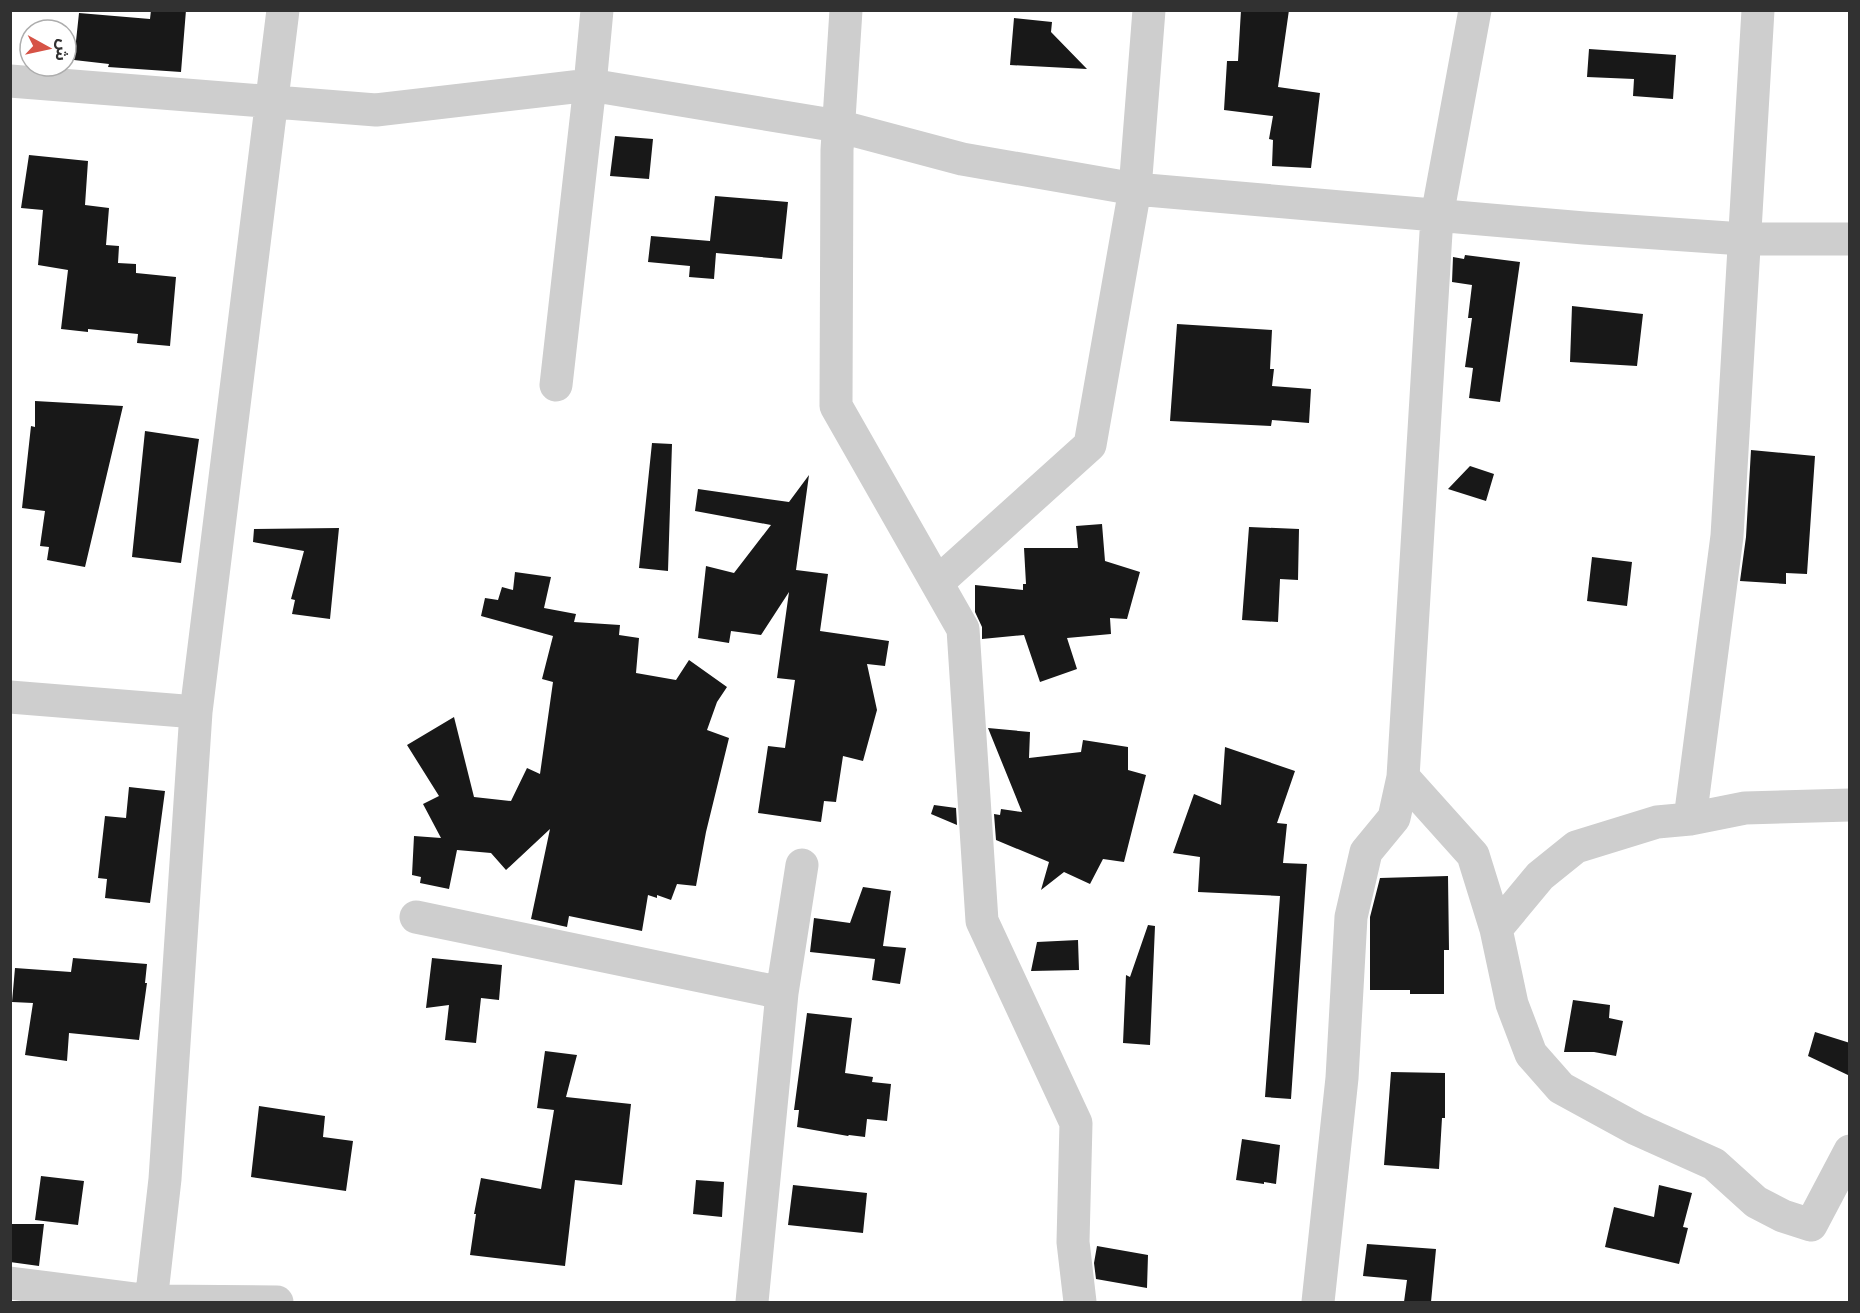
<svg xmlns="http://www.w3.org/2000/svg" width="1860" height="1313" font-family="'Asap Condensed','Noto Sans Arabic',sans-serif">
  <rect width="100%" height="100%" fill="#fff"/>
  <path fill="#181818" d="M151,10H186L181,72L108,67L109,64L74,60L79,13L150,19Z
    M1241,10H1289L1278,87L1320,93L1311,168L1272,166L1273,140L1269,139L1273,116L1224,110L1227,61H1238Z
    M1014,18L1052,22L1051,32L1087,69L1010,65Z
    M1589,49L1676,55L1673,99L1633,96L1634,79L1587,77Z
    M615,136L653,139L649,179L610,176Z
    M29,155L88,161L85,205L109,208L106,245L119,246L118,263L136,264V273L176,277L170,346L137,343L138,334L88,329V332L61,329L68,270L38,265L43,210L21,208Z
    M715,196L788,202L782,259L716,253L714,279L689,277L690,266L648,262L651,236L710,241Z
    M1465,255L1520,262L1500,402L1469,398L1473,368L1465,367L1472,318H1468L1472,285L1452,282L1453,257L1464,259Z
    M1572,306L1643,314L1637,366L1570,362Z
    M1177,324L1272,330L1270,369H1274L1272,386L1311,389L1309,423L1272,420L1271,426L1170,421Z
    M35,401L123,406L85,567L47,560L49,547L40,546L45,511L22,508L31,426L35,427Z
    M145,431L199,439L181,563L132,557Z
    M652,443L672,444L668,571L639,568Z
    M1751,450L1815,456L1807,574L1786,573V584L1740,581L1746,537Z
    M1470,466L1494,474L1486,501L1448,489Z
    M809,475L796,570L828,574L820,631L889,641L885,666L867,664L877,710L863,761L843,756L836,802L824,801L821,822L758,813L768,746L785,748L795,680L777,678L789,592L761,635L731,631L729,643L698,638L706,566L734,573L771,525L695,511L698,489L789,502Z
    M1102,524L1105,561L1140,572L1127,619L1110,618L1111,634L1067,638L1077,669L1040,682L1024,635L982,639V627L975,612V585L1023,590V584H1026L1024,548H1078L1076,526Z
    M1249,527L1299,529L1298,580L1280,579L1278,622L1242,620Z
    M339,528L330,619L292,614L295,600L291,599L304,551L253,542L254,529Z
    M1592,557L1632,562L1627,606L1587,601Z
    M515,572L551,577L544,608L576,614L574,622L620,625L619,635L639,638L636,673L676,680L689,660L727,687L717,702L707,730L729,738L706,832L696,886L677,884L671,900L657,895V898L648,895L642,931L569,916L567,927L531,919L550,829L506,870L491,853L457,850L449,889L420,883L421,877L412,875L414,836L441,838L423,804L439,796L407,745L454,717L474,797L511,801L527,768L540,774L553,682L542,679L553,636L481,616L485,598L498,600L502,587L513,590Z
    M988,728L1030,732L1029,758L1081,752L1083,740L1128,747V770L1146,775L1124,862L1103,859L1090,884L1064,872L1041,890L1049,862L996,840L994,814L1000,815L1001,809L1022,812Z
    M1225,747L1295,771L1277,823L1287,824L1283,863L1307,864L1291,1099L1265,1097L1280,896L1198,892L1200,857L1173,853L1194,794L1221,805Z
    M129,787L165,791L150,903L105,898L107,879L98,878L105,816L126,818Z
    M934,805L956,808L957,825L931,814Z
    M1448,876L1449,950H1444V994H1410V990H1370V917L1380,878Z
    M863,887L891,891L883,946L906,948L900,984L872,980L875,959L810,952L814,918L850,923Z
    M1148,925L1155,926L1150,1045L1123,1043L1126,975L1130,977Z
    M1078,940L1079,970L1031,971L1037,942Z
    M73,958L147,964L145,983H147L139,1040L69,1033L67,1061L25,1055L33,1003L12,1002L15,968L71,972Z
    M432,958L502,965L499,1000L481,998L476,1043L445,1040L449,1005L426,1008Z
    M1573,1000L1610,1005L1609,1018L1623,1021L1616,1056L1594,1052H1564Z
    M807,1013L852,1018L845,1073L873,1077L872,1082L891,1084L887,1121L867,1119L865,1137L849,1135L848,1136L797,1127L799,1110H794Z
    M1815,1032L1850,1043V1076L1808,1056Z
    M545,1051L577,1055L566,1097L631,1104L622,1185L575,1180L565,1266L470,1255L476,1214H474L481,1178L541,1189L554,1110L537,1108Z
    M1391,1072L1445,1073V1118H1442L1439,1169L1384,1165Z
    M259,1106L325,1116L323,1137L353,1141L346,1191L251,1177Z
    M1242,1139L1280,1145L1276,1184L1264,1182V1184L1236,1180Z
    M41,1176L84,1181L78,1225L35,1220Z
    M696,1180L724,1182L722,1217L693,1214Z
    M793,1185L867,1193L863,1233L788,1225Z
    M1659,1185L1692,1193L1683,1227L1688,1228L1679,1264L1605,1247L1614,1207L1654,1217Z
    M10,1224H44L39,1266L10,1262Z
    M1367,1244L1436,1249L1431,1302H1404L1407,1280L1363,1276Z
    M1097,1246L1148,1255L1147,1288L1096,1279L1094,1263Z"/>
  <g fill="none" stroke-linecap="round" stroke-linejoin="round">
    <path stroke="#cecece" stroke-width="33" d="M846,10L837,150L836,406L963,629L982,921L1076,1123L1073,1242L1080,1302
      M1475,10L1437,216L1403,777L1473,855L1496,929L1512,1004L1531,1054L1561,1088L1636,1129L1714,1164L1756,1202L1783,1216L1811,1225
      M10,81L376,110L590,85L838,126L962,159L1135,189L1584,228L1743,239H1850
      M556,385L590,85L597,10
      M937,583L1090,445L1135,189L1149,10
      M10,697L196,712
      M1690,819L1727,536L1758,10
      M416,917L782,993
      M1496,929L1540,876L1576,847L1657,822L1690,819L1745,808L1850,805
      M1811,1225L1850,1151
      M10,1283L151,1301L277,1302
      M151,1302L165,1179L196,712L283,10
      M752,1302L782,993L802,865
      M1318,1302L1342,1078L1351,917L1366,852L1394,818L1403,777"/>
  </g>
  <rect width="1860" height="1313" fill="none" stroke="#313131" stroke-width="24"/>
  <g transform="translate(48 48) rotate(98)"><circle r="28" fill="#ffffff" stroke="#adadad" stroke-width="1.5"/>
  <path d="M0-4.5L10 22L0 15L-10 22Z" fill="#d65346"/>
  <text y="-9" font-size="16" font-weight="bold" text-anchor="middle" fill="#313131">ش</text>
  </g>
</svg>
